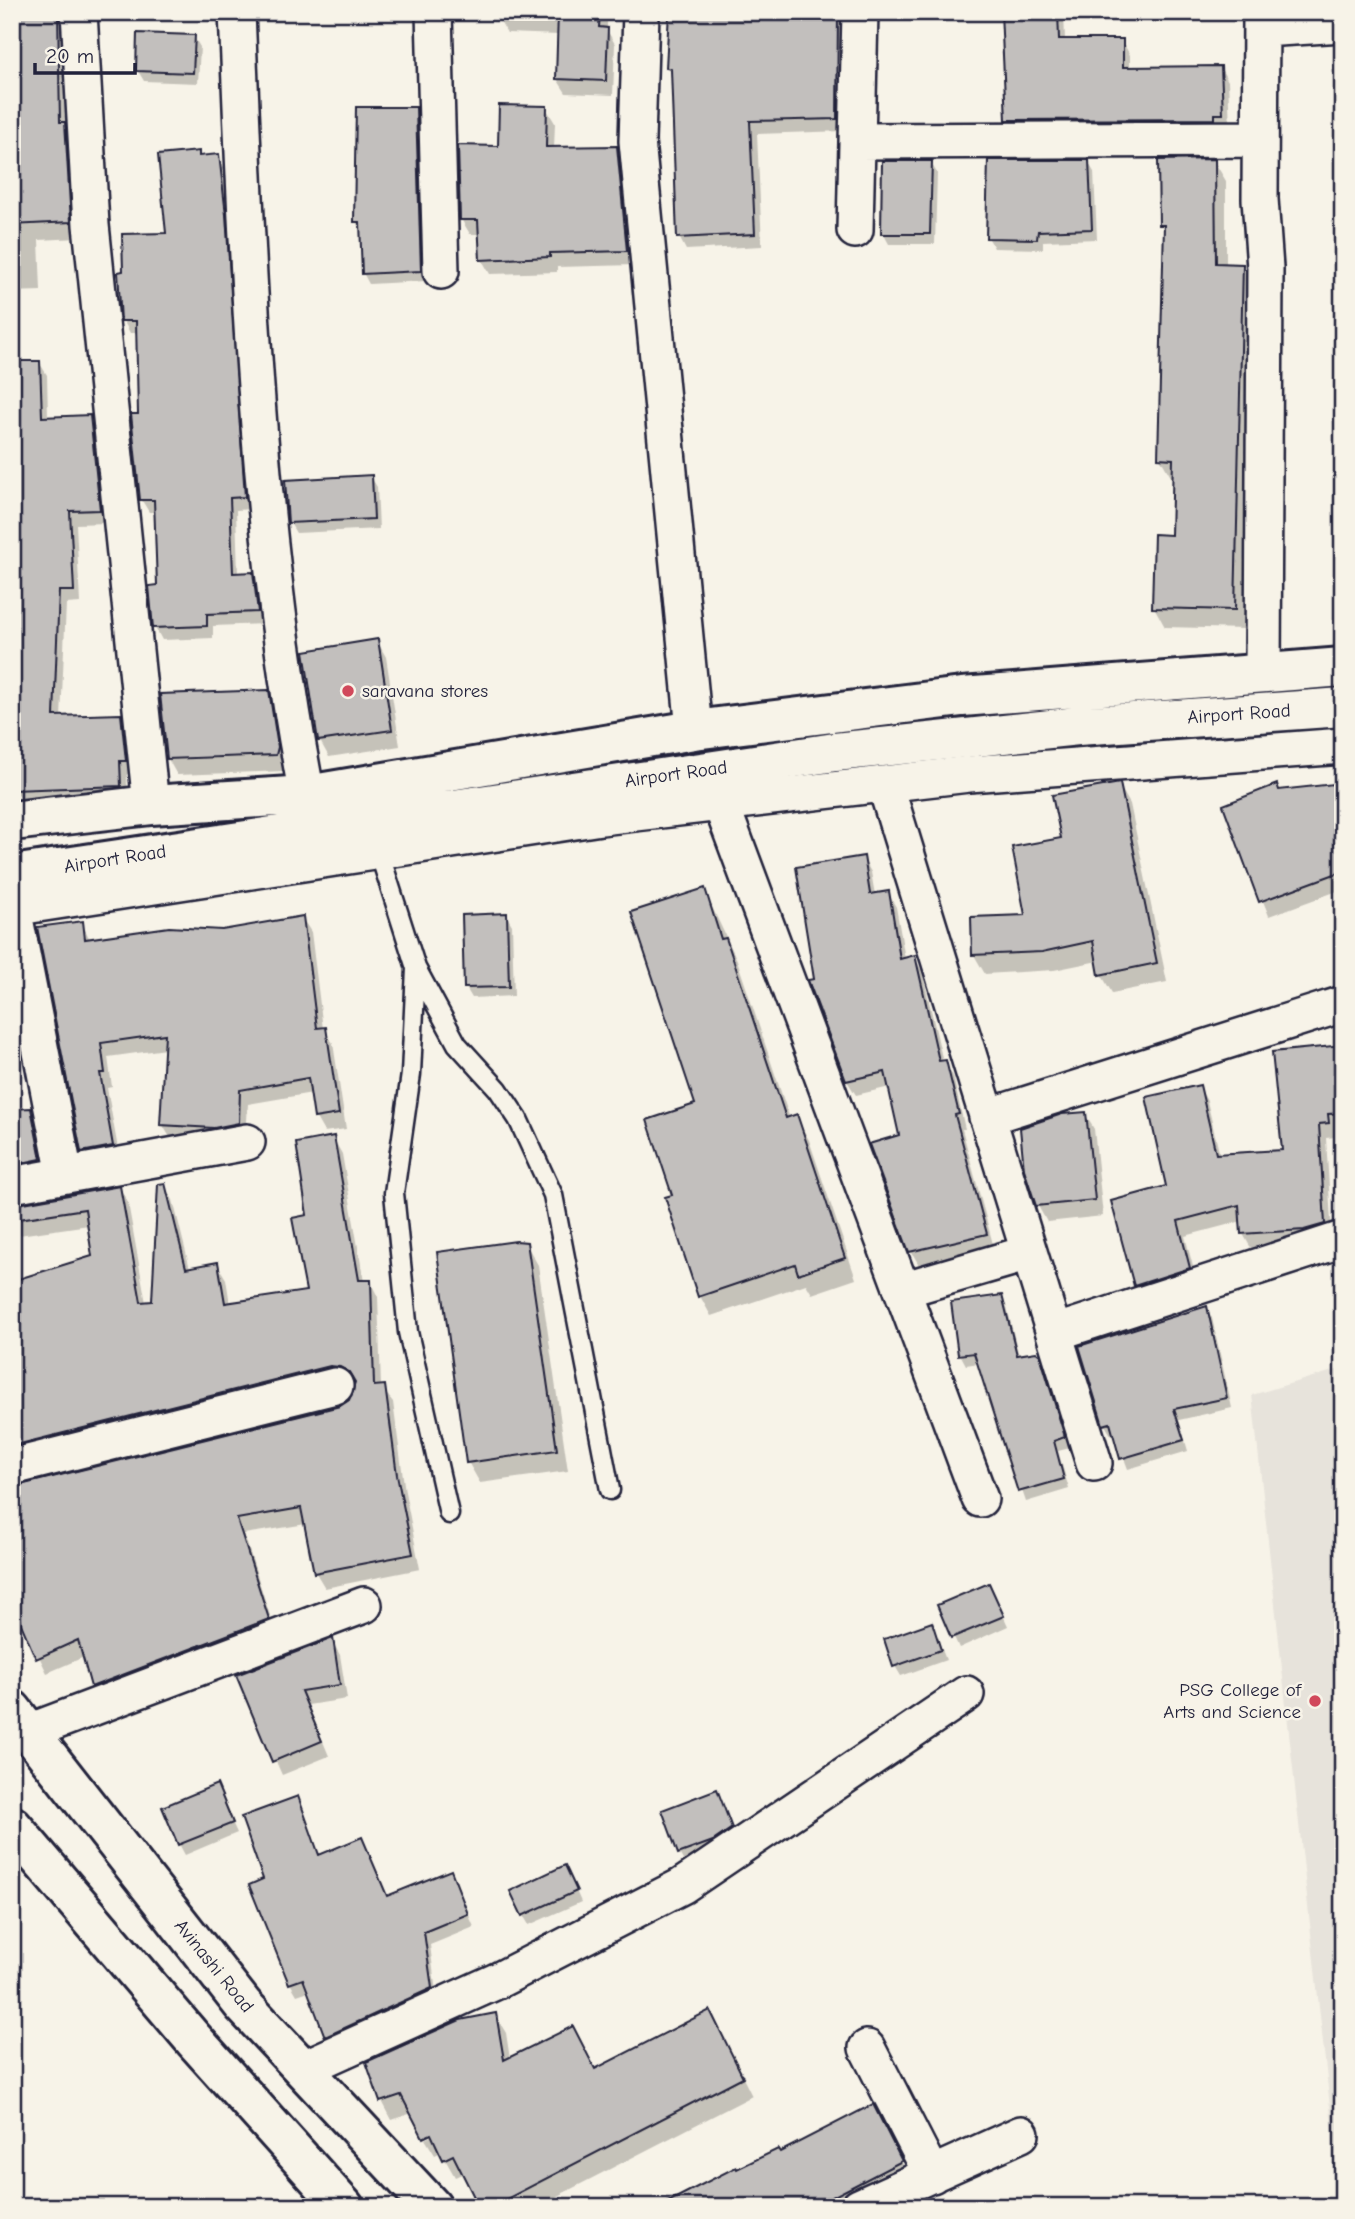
<svg xmlns="http://www.w3.org/2000/svg" width="1355" height="2219" font-family="'Comic Neue',sans-serif">
  <rect width="100%" height="100%" fill="#f7f3e8"/>
  <filter id="ink" filterUnits="userSpaceOnUse"><feTurbulence type="fractalNoise" baseFrequency=".0143" numOctaves="2"/><feDisplacementMap in="SourceGraphic" scale="14" xChannelSelector="R" yChannelSelector="G"/><feConvolveMatrix kernelMatrix="1 2 1 2 8 2 1 2 1" color-interpolation-filters="sRGB"/></filter>
  <g filter="url(#ink)">
    <path fill="#e7e3db" d="M1343,1368V2207H1341L1252,1395Z"/>
    <path fill="#0003" d="M12,12H66L68,130L73,140L79,238L39,240L41,291L12,292Z
      M499,12H607V30L615,44L613,95L566,93L557,79L559,35L507,33L499,19Z
      M669,12H844V131L757,134L762,246L686,250L679,237L673,77L667,68Z
      M1003,12H1064L1065,40L1122,41L1130,55V69L1220,67L1228,81L1230,127L1015,133L1007,120Z
      M194,37L200,47L198,83L144,81L138,71Z
      M546,108L555,123L554,149L616,148L625,162L635,265L557,267V272L490,274L482,260L481,234H470L461,219L500,148Z
      M415,109L421,119L426,281L369,284L363,273L362,233L356,222Z
      M198,153L201,158L218,156L225,169L251,509L236,510L238,575L252,574L260,587L264,624L213,626V638L162,640L155,627L158,587L156,512H149L141,499L138,333H130L123,320L125,273L168,235Z
      M1214,161L1226,181V265L1242,266L1253,285L1245,629L1165,627L1154,607L1173,536L1174,478L1171,477L1160,458L1166,233L1161,225Z
      M1088,162L1094,172L1097,239L1043,241V249L994,248L988,237Z
      M931,163L937,173L935,244H889L883,233Z
      M39,362L47,375L48,418L89,417L97,430L106,523L76,524L80,603L66,604L61,718L120,716L128,729L132,773L127,774V799L22,802L15,789L12,363Z
      M371,477L377,487L379,529L296,533L290,523Z
      M377,641L386,657L400,746L329,757L320,741Z
      M268,691L277,707L286,764L285,771L177,775L168,759Z
      M1343,784V889L1269,916L1225,806L1280,792Z
      M1119,785L1130,804L1167,982L1112,993L1101,974L1098,961L1054,970L985,974L974,955L1027,916L1063,839Z
      M863,858L871,872L875,895L888,893L896,907L905,959L914,957L922,971L943,1062L953,1076L965,1129H962L994,1248L919,1265L911,1251L901,1137L890,1087L856,1095L847,1081L816,980Z
      M704,890L737,960L790,1119H797L809,1140L856,1279L812,1294L806,1284L711,1316L700,1296L675,1196L697,1106Z
      M506,915L512,925L514,996L472,998L466,988Z
      M302,918L311,932L323,1029L333,1043L346,1129L324,1132L316,1118L312,1093L248,1104L246,1137L171,1139L162,1124L166,1049L108,1057L112,1087L107,1088L120,1160L91,1166L83,1151L82,923L90,940L222,932Z
      M1343,1044V1128H1335L1336,1137L1326,1138L1332,1238L1313,1245L1251,1248L1243,1234L1242,1221L1185,1236L1197,1282L1144,1300L1135,1285L1199,1087L1207,1101L1220,1156L1284,1152L1274,1053Z
      M12,1110H30L39,1125L49,1174L12,1184Z
      M1085,1114L1094,1129L1103,1216L1047,1222L1038,1206Z
      M333,1138L342,1154L364,1282L370,1281L378,1297L381,1387L393,1402L405,1492L420,1569L325,1588L316,1573L306,1524L244,1534L276,1635L101,1701L93,1686L84,1657L47,1673L24,1625L12,1630V1488L341,1407L351,1401L356,1385L350,1381L12,1465V1272L15,1282L94,1257L89,1225L12,1236V1206L120,1188L128,1203L146,1303H154L164,1185L173,1200L190,1269L217,1264L226,1279L230,1304L308,1292L309,1216Z
      M526,1244L538,1265L568,1471L480,1483L468,1462Z
      M1343,1261V1297L1335,1264Z
      M1001,1297L1007,1307L1019,1357L1038,1356L1045,1367L1070,1448L1058,1451L1069,1489L1026,1502L979,1363L966,1365L960,1354Z
      M1206,1308L1212,1318L1232,1408L1179,1420L1188,1451L1128,1469L1115,1434L1111,1435L1105,1425L1081,1347Z
      M994,1595L1008,1626L959,1648L940,1606Z
      M932,1624L946,1660L901,1676L895,1666Z
      M332,1641L340,1655L347,1699L308,1705L329,1756L282,1775L238,1676Z
      M216,1787L237,1833L185,1855L179,1844Z
      M717,1791L736,1839L685,1864L679,1853Z
      M297,1799L321,1857L361,1839L388,1897L450,1872L474,1927L430,1945L437,2001L333,2048L309,1991L297,1995L290,1983L265,1880Z
      M570,1877L581,1902L529,1925L523,1915Z
      M495,2015L506,2033L510,2059L595,2071L719,2030L752,2096L536,2207H481L464,2173L455,2177L441,2152L435,2155L425,2139L439,2132L412,2113L392,2120L382,2101L368,2063Z
      M881,2121L909,2177L851,2207H662L779,2154Z"/>
    <path fill="#c2bfbd" stroke="#22223b" stroke-width="2" d="M12,12H58L60,122H65L71,222L12,225Z
      M558,12H600L599,27L608,28L606,81L556,79Z
      M669,12H838L837,119L750,121L755,234L677,238L671,69L666,68Z
      M1001,12H1058L1059,39H1123V67L1221,66L1223,114H1215V119L1006,120Z
      M137,33L195,35L193,73L136,71Z
      M499,105L547,106L546,147L617,146L627,251L550,253V257L480,260L478,220H460L458,145L498,146Z
      M356,107H416L421,271L362,274L360,222H354Z
      M199,151V156L219,154L226,215L245,497L230,498L233,573L253,572L258,612L207,614V626L153,628L149,586L157,585L154,500H140L131,414H138L136,321H121L118,272L123,271L122,234L166,233L158,155Z
      M1215,159L1216,263L1243,264L1235,610L1152,608L1154,534L1171,535L1173,459L1158,458L1164,225H1159L1158,160Z
      M988,160H1089L1092,229L1038,231L1037,239L986,238Z
      M882,161H932L930,234H881Z
      M12,361H40L42,417L90,415L100,510L70,511L74,591H59L54,716L121,714L126,761H120L121,786L13,790Z
      M372,475L374,519L288,523L285,480Z
      M378,639L392,730L318,741L304,651Z
      M269,690L278,747L276,755L167,759L160,694Z
      M1120,783L1157,963L1099,975L1093,941L1042,952L972,955L971,917L1025,915L1012,847L1061,838L1052,795Z
      M1343,783V871L1259,902L1223,805L1277,784L1279,790Z
      M864,856L870,894L889,891L900,959L915,955L939,1061L946,1060L959,1114L955,1115L987,1234L909,1252L869,1144L899,1135L885,1072L846,1081L808,980L814,979L796,867Z
      M705,888L721,939L726,938L786,1118L797,1114L845,1258L798,1274L795,1264L698,1297L665,1197L672,1195L647,1120L695,1104L631,912Z
      M507,913L509,987L464,988L462,915Z
      M303,916L317,1028L326,1027L339,1114L314,1118L308,1078L240,1090L239,1123L214,1128L160,1125L165,1034L101,1043L105,1073H100L113,1146L81,1152L37,927L83,921L85,939L169,927L222,930Z
      M1343,1045V1113L1328,1114L1329,1123L1319,1124L1325,1224L1304,1230L1241,1234L1239,1205L1178,1221L1190,1268L1134,1286L1111,1201L1166,1186L1146,1097L1200,1085L1216,1154L1282,1150L1272,1052Z
      M31,1108L41,1159L12,1165V1109Z
      M1086,1112L1095,1200L1036,1206L1024,1169L1020,1128L1062,1114Z
      M334,1136L359,1280H371L374,1386L385,1385L397,1475L413,1554L314,1573L301,1508L237,1519L269,1619L91,1687L78,1640L36,1659L12,1603V1487L340,1406L349,1400L355,1382L349,1372L340,1367L330,1366L12,1446V1281L92,1256L85,1209L12,1220V1205L120,1186L141,1302L152,1301L158,1184L165,1183L186,1268L218,1262L225,1303L306,1291L292,1218L307,1215L296,1143Z
      M516,1241L527,1242L557,1450L466,1463L437,1252Z
      M1002,1295L1017,1355L1036,1352L1040,1355L1065,1437L1054,1441L1064,1479L1018,1492L974,1353L958,1355L951,1302Z
      M1207,1306L1227,1398L1174,1409L1184,1440L1120,1459L1110,1423L1103,1425L1079,1346Z
      M989,1583L1004,1616L951,1638L937,1605Z
      M932,1622L941,1650L893,1667L884,1639Z
      M333,1638L340,1685L301,1691L322,1741L272,1762L236,1675Z
      M217,1784L233,1823L178,1845L162,1807Z
      M717,1789L732,1828L713,1841L678,1854L662,1810Z
      M298,1796L319,1855L362,1837L387,1896L451,1870L468,1914L424,1932L432,1988L325,2037L303,1979L289,1984L249,1885L263,1879L241,1817Z
      M565,1865L577,1891L522,1916L510,1891Z
      M710,2010L743,2077L491,2207H479L453,2155L443,2160L431,2134L423,2138L401,2095L380,2102L366,2062L460,2020L496,2013L504,2060L573,2026L595,2069Z
      M873,2104L902,2161L813,2207H658L736,2167L737,2169L778,2149L780,2152Z"/>
    <g fill="none" stroke-linecap="round" stroke-linejoin="round">
      <g stroke="#22223b" stroke-width="23">
        <path id="lane" d="M379,852L416,968L411,1074L394,1193L408,1332L449,1514
          M416,968L457,1044L498,1089L518,1119L553,1195L610,1490"/>
      </g>
      <g stroke="#22223b" stroke-width="40">
        <path id="street" d="M79,12L91,225L151,805
          M237,12C248,273 257,538 307,795
          M434,12L441,271
          M641,12L637,141L694,730
          M1261,12L1260,199L1265,268L1263,674
          M1262,29L1343,24
          M857,141L1260,139
          M855,230L860,12
          M885,784L1094,1463
          M721,804L980,1499
          M12,908L601,817L969,774L1343,746
          M13,908L65,1175
          M987,1117L1343,1004
          M12,1185L247,1142
          M902,1290L1029,1253
          M1054,1333L1343,1239
          M12,1467L335,1386
          M31,1731L364,1605
          M867,2048L932,2175
          M304,2068L497,1981L682,1886L966,1694
          M859,2207L1021,2134"/>
      </g>
      <g stroke="#22223b" stroke-width="44">
        <path id="secondary" d="M12,821L151,805L307,795L694,730L962,697L1343,667
          M12,875L835,752L1078,726L1343,707"/>
      </g>
      <g stroke="#22223b" stroke-width="44">
        <path id="primary" d="M12,1710L243,2005L432,2207
          M12,1826L194,2040L344,2207"/>
      </g>
      <use href="#lane" stroke="#f7f3e8" stroke-width="18"/>
      <use href="#street" stroke="#f7f3e8" stroke-width="35"/>
      <use href="#secondary" stroke="#f7f3e8" stroke-width="38"/>
      <use href="#primary" stroke="#f7f3e8" stroke-width="38"/>
    </g>
  </g>
  <g fill="#d1495b" stroke="#f7f3e8" stroke-width="2.5">
    <circle cx="348" cy="691" r="7"/>
    <circle cx="1315" cy="1701" r="7"/>
  </g>
  <g text-anchor="middle" dominant-baseline="central" stroke-width="5" stroke-linejoin="round" paint-order="stroke">
    <g font-size="19" fill="#22223b" stroke="#f7f3e8" text-anchor="start">
      <text x="362" y="691">saravana stores</text>
      <text x="1301" y="1690" text-anchor="end">PSG College of<tspan x="1301" dy="22">Arts and Science</tspan></text>
    </g>
    <g font-size="19" fill="#22223b" stroke="#f7f3e8">
      <text transform="translate(1239 714) rotate(-4)">Airport Road</text>
      <text transform="translate(676 774) rotate(-8)">Airport Road</text>
      <text transform="translate(115 859) rotate(-9)">Airport Road</text>
      <text transform="translate(214 1966) rotate(51)">Avinashi Road</text>
    </g>
  </g>
  <rect width="1355" height="2219" fill="none" stroke="#f7f3e8" stroke-width="42"/>
  <rect x="21" y="21" width="1313" height="2177" fill="none" stroke="#22223b" stroke-width="2.5" filter="url(#ink)"/>
  <path d="M35 63v10h100v-10" fill="none" stroke="#22223b" stroke-width="3.5"/>
  <text x="46" y="63" font-size="21" fill="#22223b" stroke="#f7f3e8" stroke-width="5" paint-order="stroke">20 m</text>
</svg>
